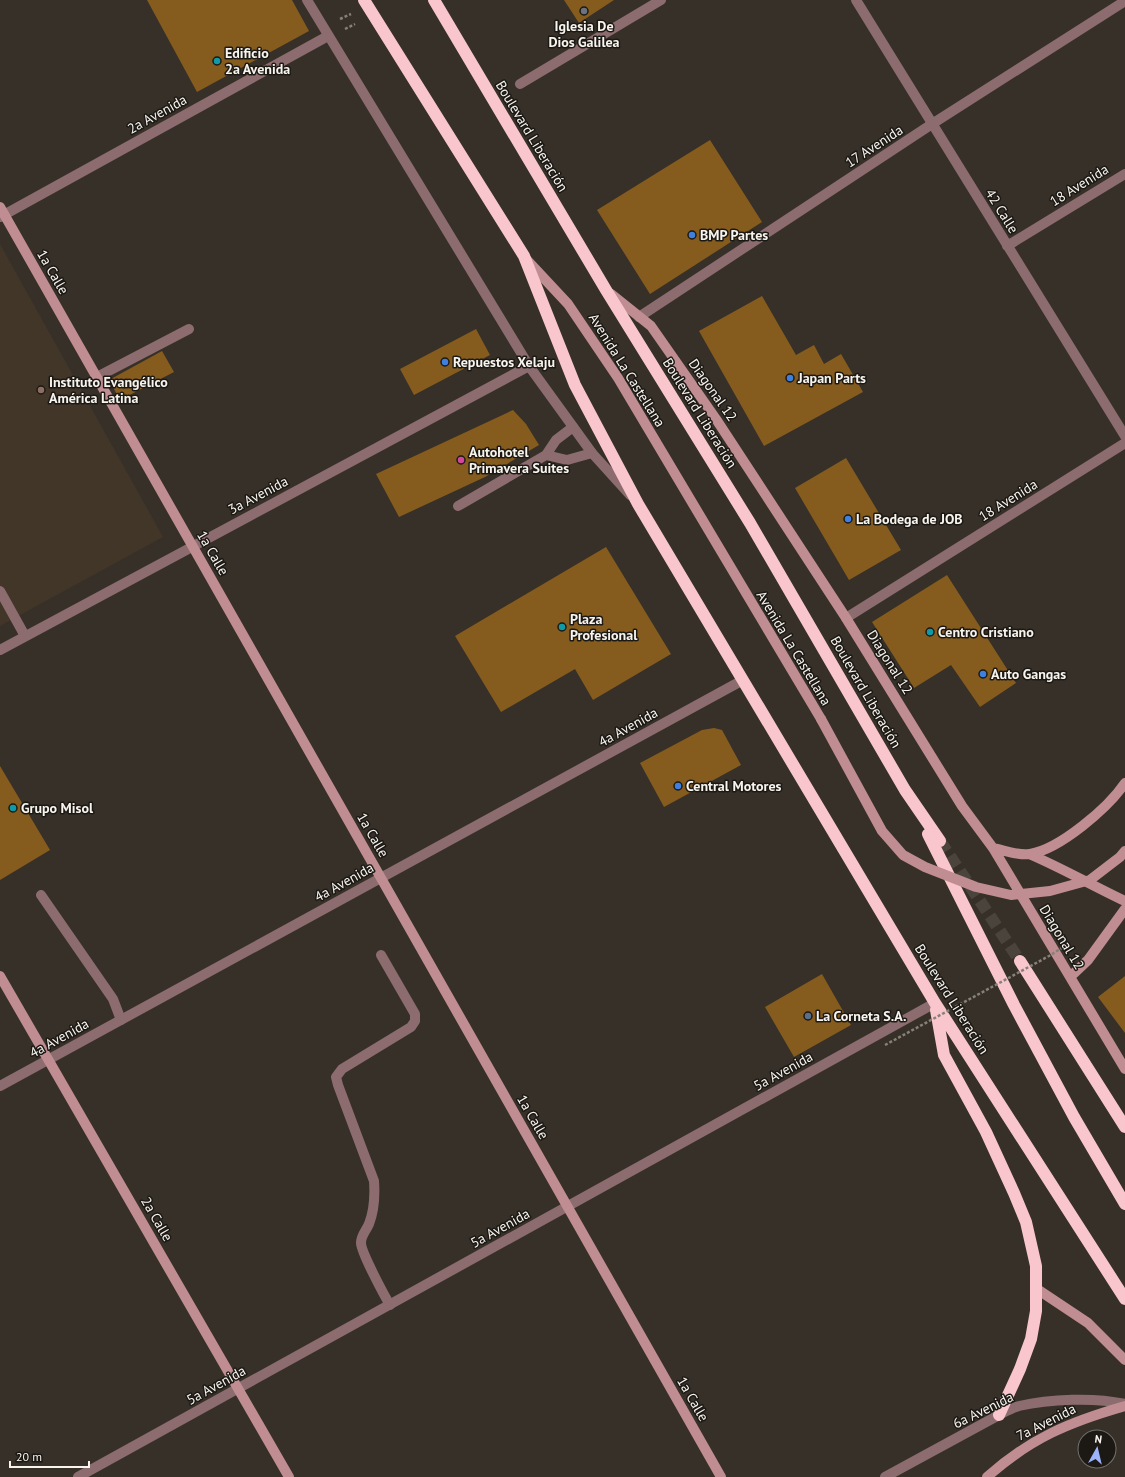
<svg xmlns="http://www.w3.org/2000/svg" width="1125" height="1477" font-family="'PT Sans',sans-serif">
  <rect width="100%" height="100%" fill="#373028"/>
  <path fill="#413628" d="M0,244L163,537L0,626Z"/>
  <path fill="#855c1e" d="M147,0H292L309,31L197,92Z
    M564,0H614L579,23Z
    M710,140L762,222L650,294L597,210Z
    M762,296L796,355L814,345L824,364L841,354L863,392L764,446L699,331Z
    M476,329L490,355L414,395L400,369Z
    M162,351L174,372L120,400L109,380Z
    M513,410L526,424L539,445L485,477L399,517L376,474Z
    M846,458L901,550L849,580L795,488Z
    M606,547L671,654L593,700L575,669L501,712L455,636Z
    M947,575L1016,683L980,707L951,665L914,688L872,622Z
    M714,728L722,730L741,765L664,807L640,763L702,730Z
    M0,766L50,850L0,880Z
    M822,974L851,1025L794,1057L765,1007Z
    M1125,976V1033L1098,997Z"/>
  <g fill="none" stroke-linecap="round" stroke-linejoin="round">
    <path stroke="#4a443c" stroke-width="12" stroke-dasharray="12 6" stroke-linecap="butt" d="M940,841L1020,961"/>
    <path stroke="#858078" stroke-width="2.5" stroke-dasharray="3 2" stroke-linecap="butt" d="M340,19L351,14
      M345,29L355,24"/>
    <path stroke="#8d6c70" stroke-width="10" d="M97,377L189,329
      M546,455L556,440L573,427
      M458,506L546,455L567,460L592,453
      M0,591L25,636
      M41,895L113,999L121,1020
      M381,955L415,1014V1021L411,1027L342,1069L336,1077L338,1085L374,1181C375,1195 374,1211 369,1224C366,1231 361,1235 361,1243C361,1252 384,1295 390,1305"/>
    <path stroke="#8d6c70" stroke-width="10" d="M307,0L529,366L592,453L630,495
      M856,0L1125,436
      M520,84L661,0
      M0,217L328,36
      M1007,246L1125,174
      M639,317L932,124L1125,1
      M846,618L1125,443
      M0,650L529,366
      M0,1086L743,680
      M78,1477L935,1003
      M885,1477L999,1415C1005,1412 1012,1408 1019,1406C1049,1399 1095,1397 1125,1404"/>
    <path stroke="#c08d92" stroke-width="10" d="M0,207L721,1477
      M526,259L568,304L618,378L821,719
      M611,294L651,326L716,419L846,618L962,806L993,848L1125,1069
      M993,848C1004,850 1018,856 1030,854C1060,849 1108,808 1125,783
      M1029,854C1062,868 1093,886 1125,901
      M0,976L289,1477
      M1070,977L1088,960L1125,909
      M1037,1289L1088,1323L1125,1360
      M987,1477C1031,1438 1069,1422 1125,1406"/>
    <path stroke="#f8c6cc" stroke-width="12" d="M364,0L524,256L575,385L638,504L935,1003L1125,1299
      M434,0L606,290L750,523L905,790L940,841
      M928,834L1014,1005L1074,1117L1125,1204
      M1020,961L1125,1127
      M936,1010L944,1055L986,1132L1014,1193L1026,1222L1036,1266V1311L1031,1339L1020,1369L999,1415"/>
    <path stroke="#858078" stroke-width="2.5" stroke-dasharray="3 2" stroke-linecap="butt" d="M885,1045L1049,956L1068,944"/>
    <path stroke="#c08d92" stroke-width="10" d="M821,719L882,831L903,855L925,867L976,887L1011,895L1050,891L1090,880L1120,857L1125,851"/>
  </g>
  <circle fill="#6b7280" stroke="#1c1915" stroke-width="1.5" cx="584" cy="11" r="4"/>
  <g fill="#0f9aa8" stroke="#1c1915" stroke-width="1.5">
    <circle cx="217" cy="61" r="4"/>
    <circle cx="562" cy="627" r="4"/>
    <circle cx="930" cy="632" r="4"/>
    <circle cx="13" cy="808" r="4"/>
  </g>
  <g fill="#3f7fe0" stroke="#1c1915" stroke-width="1.5">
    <circle cx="692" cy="235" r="4"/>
    <circle cx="445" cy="362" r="4"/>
    <circle cx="790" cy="378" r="4"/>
    <circle cx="848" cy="519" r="4"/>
    <circle cx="983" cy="674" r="4"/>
    <circle cx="678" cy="786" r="4"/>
  </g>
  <circle fill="#8d6e63" stroke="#1c1915" stroke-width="1.5" cx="41" cy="390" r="4"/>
  <circle fill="#d1479c" stroke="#1c1915" stroke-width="1.5" cx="461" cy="460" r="4"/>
  <circle fill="#5c6f8a" stroke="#1c1915" stroke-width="1.5" cx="808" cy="1016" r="4"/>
  <g text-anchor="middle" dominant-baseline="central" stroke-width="3" stroke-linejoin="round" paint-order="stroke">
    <g font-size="14" font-weight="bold" fill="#f8f4ee" stroke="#1c1915" text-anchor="start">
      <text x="584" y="26" text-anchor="middle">Iglesia De<tspan x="584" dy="16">Dios Galilea</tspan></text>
      <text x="225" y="53">Edificio<tspan x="225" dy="16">2a Avenida</tspan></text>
      <text x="700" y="235">BMP Partes</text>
      <text x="453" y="362">Repuestos Xelaju</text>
      <text x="798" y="378">Japan Parts</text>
      <text x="49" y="382">Instituto Evangélico<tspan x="49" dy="16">América Latina</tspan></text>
      <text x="469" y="452">Autohotel<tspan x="469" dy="16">Primavera Suites</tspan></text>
      <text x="856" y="519">La Bodega de JOB</text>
      <text x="570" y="619">Plaza<tspan x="570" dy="16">Profesional</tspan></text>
      <text x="938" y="632">Centro Cristiano</text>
      <text x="991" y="674">Auto Gangas</text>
      <text x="686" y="786">Central Motores</text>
      <text x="21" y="808">Grupo Misol</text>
      <text x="816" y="1016">La Corneta S.A.</text>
    </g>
    <g font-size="14" fill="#f8f4ee" stroke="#1c1915">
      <text transform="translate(157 114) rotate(-29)">2a Avenida</text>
      <text transform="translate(532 136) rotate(59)">Boulevard Liberación</text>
      <text transform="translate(874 146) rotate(-33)">17 Avenida</text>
      <text transform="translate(1079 185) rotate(-32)">18 Avenida</text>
      <text transform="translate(1002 211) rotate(58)">42 Calle</text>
      <text transform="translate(53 272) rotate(60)">1a Calle</text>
      <text transform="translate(627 370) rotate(58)">Avenida La Castellana</text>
      <text transform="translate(713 390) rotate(55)">Diagonal 12</text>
      <text transform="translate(700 413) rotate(58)">Boulevard Liberación</text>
      <text transform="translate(258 495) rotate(-28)">3a Avenida</text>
      <text transform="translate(1008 500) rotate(-32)">18 Avenida</text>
      <text transform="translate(213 553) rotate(60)">1a Calle</text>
      <text transform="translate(794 648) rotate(59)">Avenida La Castellana</text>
      <text transform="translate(890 662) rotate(58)">Diagonal 12</text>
      <text transform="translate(866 692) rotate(60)">Boulevard Liberación</text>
      <text transform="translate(628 727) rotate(-29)">4a Avenida</text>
      <text transform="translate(373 835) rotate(60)">1a Calle</text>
      <text transform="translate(344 882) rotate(-29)">4a Avenida</text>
      <text transform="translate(1062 937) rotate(59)">Diagonal 12</text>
      <text transform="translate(952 999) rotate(58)">Boulevard Liberación</text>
      <text transform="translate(59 1038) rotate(-29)">4a Avenida</text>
      <text transform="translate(783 1071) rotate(-29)">5a Avenida</text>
      <text transform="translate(533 1117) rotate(60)">1a Calle</text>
      <text transform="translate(157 1219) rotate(60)">2a Calle</text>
      <text transform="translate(500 1228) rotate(-29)">5a Avenida</text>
      <text transform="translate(216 1385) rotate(-29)">5a Avenida</text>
      <text transform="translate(693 1399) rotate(60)">1a Calle</text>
      <text transform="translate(983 1410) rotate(-26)">6a Avenida</text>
      <text transform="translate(1046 1422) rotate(-27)">7a Avenida</text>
    </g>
  </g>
  <g transform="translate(1097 1449) rotate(8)"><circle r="19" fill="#1c1915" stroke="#74716c"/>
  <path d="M0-3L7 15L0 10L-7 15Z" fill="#9db4fd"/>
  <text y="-6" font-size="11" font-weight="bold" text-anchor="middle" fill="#f8f4ee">N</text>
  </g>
  <path d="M10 1461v6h79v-6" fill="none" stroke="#f8f4ee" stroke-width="2"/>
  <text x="16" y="1461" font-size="12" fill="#f8f4ee" stroke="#1c1915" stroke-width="3" paint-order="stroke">20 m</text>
</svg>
